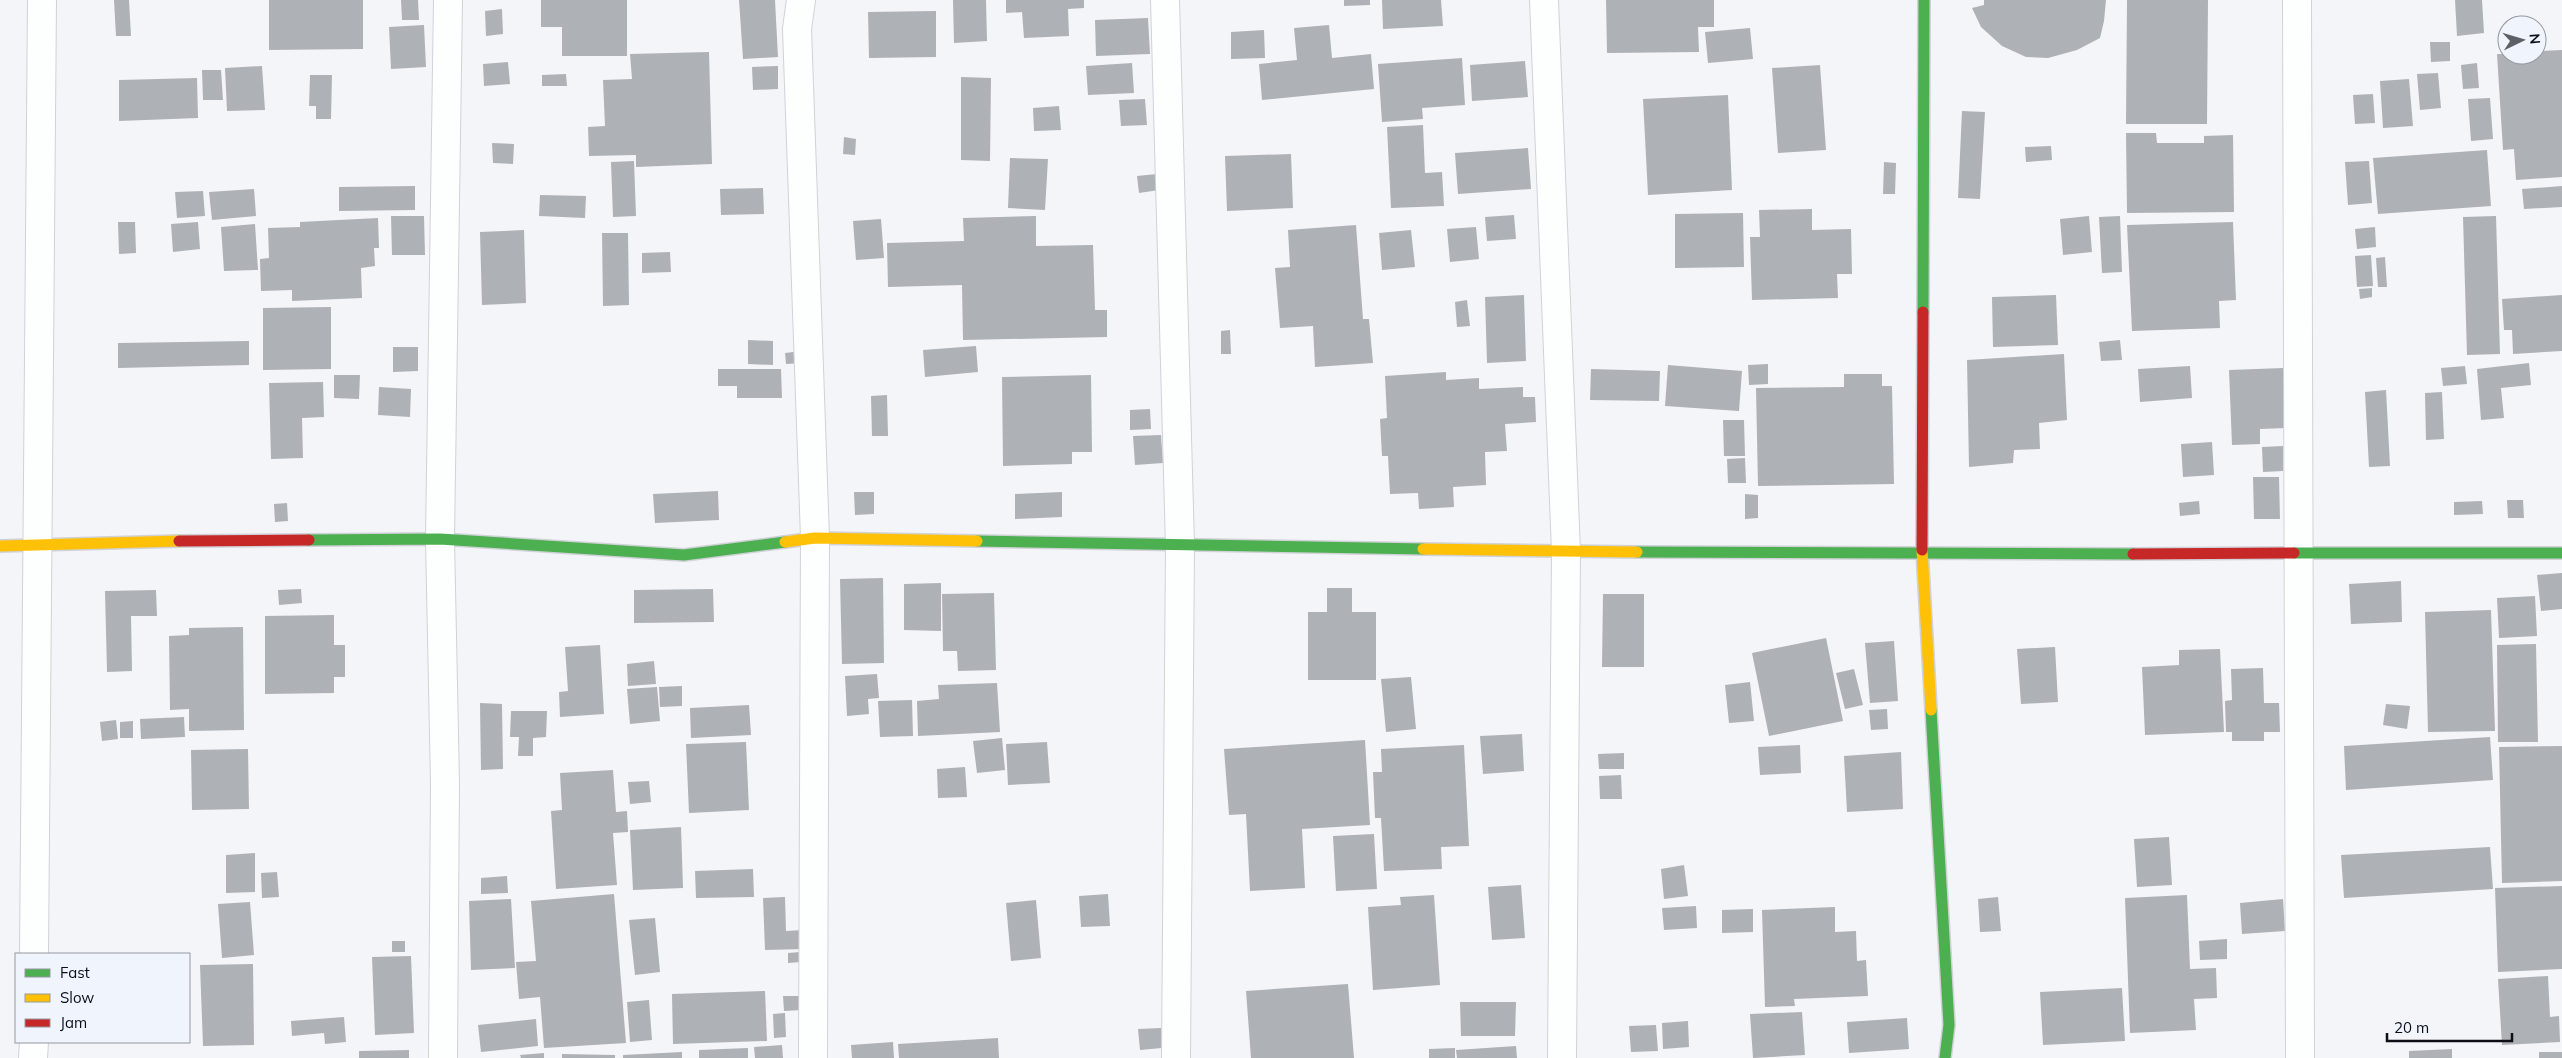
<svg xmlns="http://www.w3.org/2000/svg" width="2562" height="1058" font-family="Mulish,sans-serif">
  <rect width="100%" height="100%" fill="#f3f5f9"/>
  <path fill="#aeb1b6" d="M114,0H129L131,36H116Z
    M269,0H363V49L269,50Z
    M401,0H418L419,20H402Z
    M541,0H627V56H562V27H541Z
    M739,0H775L778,57L743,59Z
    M953,0H986L987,41L954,43Z
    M1006,0H1084V8L1068,9L1069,36L1024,38L1022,12L1006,13Z
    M1344,0H1370V5L1344,6Z
    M1382,0H1441L1443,26L1383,29Z
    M1606,0H1714V27H1698L1699,52L1607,53Z
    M1984,0H2106L2104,21L2100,38L2077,50L2048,58L2026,57L2002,46L1981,27L1972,8L1984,5Z
    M2127,0H2208L2207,124H2126Z
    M2455,0H2482L2484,33L2457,36Z
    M502,9L503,34L486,36L485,11Z
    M936,11V57L869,58L868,12Z
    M1148,18L1150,54L1096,56L1095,20Z
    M424,25L426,67L391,69L389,27Z
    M1329,25L1332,58L1371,54L1374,89L1262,100L1259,64L1297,60L1294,28Z
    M1750,28L1753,59L1708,63L1705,32Z
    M1264,30L1265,58L1231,59V32Z
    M2430,42H2450V61L2431,62Z
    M2562,50V177L2516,180L2514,149L2503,150L2497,54L2537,55V51Z
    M709,52L712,164L636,167V155L589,156L588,127L605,126L603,80L632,79L630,54Z
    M1462,58L1465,105L1422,108L1423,119L1382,122L1378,64Z
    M1525,61L1528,97L1472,101L1470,65Z
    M508,62L510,84L484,86L483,64Z
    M1132,63L1134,93L1088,95L1086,66Z
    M2477,63L2479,88L2463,89L2461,65Z
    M1820,65L1826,150L1778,153L1772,68Z
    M262,66L265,110L227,111L225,68Z
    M778,66V89L753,90L752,67Z
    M202,70H221L223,100H203Z
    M2438,73L2441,108L2420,110L2417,74Z
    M566,74L567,86H542V75Z
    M310,75H332L331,119H316V106H309Z
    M961,77L991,78L990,161L961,160Z
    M197,78L198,118L119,121V80Z
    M2409,79L2413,126L2383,128L2380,81Z
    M2373,94L2375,123L2355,124L2353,95Z
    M1728,95L1732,190L1648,195L1643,99Z
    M2490,98L2493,139L2471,141L2468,99Z
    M1145,99L1147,125L1121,126L1119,100Z
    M1059,106L1061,130L1034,131L1033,108Z
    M1962,111L1985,112L1980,199L1958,198Z
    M1423,125L1425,173L1442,172L1444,206L1391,208L1387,127Z
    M2126,133H2156L2157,143H2204V136L2233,135L2234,212L2127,213Z
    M844,137L856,139L855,155L843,154Z
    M492,143L514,144L513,164L493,163Z
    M2051,146L2052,160L2026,162L2025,147Z
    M1528,148L1531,189L1458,194L1455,153Z
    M2487,150L2491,206L2378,214L2373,158Z
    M1291,154L1293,208L1227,211L1225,156Z
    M1010,158L1048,159L1045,210L1008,208Z
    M634,161L636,216L613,217L611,162Z
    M2369,161L2372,203L2348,205L2345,162Z
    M1884,162L1896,163L1895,194H1883Z
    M1157,174L1159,190L1139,193L1137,176Z
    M415,186V210L339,211V187Z
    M2562,186V207L2524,209L2522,189Z
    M763,188L764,214L721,215L720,189Z
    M254,189L256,216L212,220L209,192Z
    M203,191L205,216L177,218L175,192Z
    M540,195L586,196L585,218L539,216Z
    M1812,209V230L1851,229L1852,274H1837L1838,298L1752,300L1750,237H1760L1759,210Z
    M1743,213L1744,267L1675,268V214Z
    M1514,215L1516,239L1487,241L1485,217Z
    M391,216H424L425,255H392Z
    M1036,216V246L1093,245L1095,310H1107V337L963,340L962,285L888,287L887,243L964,241L963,218Z
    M2089,216L2092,252L2063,255L2060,219Z
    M2120,216L2122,272L2102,273L2099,217Z
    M2496,216L2500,354L2467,355L2463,217Z
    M378,218L379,248H374L375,266L361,268L362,298L292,301V290L261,291L260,259L269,258L268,228L300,227V222Z
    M881,219L884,258L856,260L853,221Z
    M118,222H135L136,253L119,254Z
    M198,222L200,249L173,252L171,224Z
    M2233,222L2236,300L2219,301L2220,328L2132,331L2127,225Z
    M255,224L258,270L224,271L221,227Z
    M1356,225L1363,319H1369L1373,363L1315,367L1313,326L1280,328L1275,268L1290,267L1288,230Z
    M1476,227L1479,259L1450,262L1447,229Z
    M2375,227L2376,247L2357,249L2355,229Z
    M524,230L526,303L482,305L480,232Z
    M1411,230L1415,267L1382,270L1379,233Z
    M602,233H628L629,305L603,306Z
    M670,252L671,272L642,273V253Z
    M2371,255L2373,286L2357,287L2355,256Z
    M2385,257L2387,287H2378L2376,258Z
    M2372,288V297L2360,299L2359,289Z
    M1524,295L1526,361L1487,363L1485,297Z
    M2056,295L2058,345L1993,347L1992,297Z
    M2562,295V351L2513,354L2512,330H2504L2502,299Z
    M1467,300L1470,326L1457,327L1455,302Z
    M331,307V369L263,370V308Z
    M1230,330L1231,354H1221V331Z
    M748,340L773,341V365L748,364Z
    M2120,340L2122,360L2101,361L2099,342Z
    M249,341V365L118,368V343Z
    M976,346L978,372L925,377L923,350Z
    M393,347H418V371L393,372Z
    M802,351L803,363L786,364L785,353Z
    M2064,354L2067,420L2039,423L2040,449L2014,450L2013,463L1969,467L1967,360Z
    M2529,363L2531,385L2501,388L2504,418L2481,420L2477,369Z
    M1768,364V384L1749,385L1748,365Z
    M1668,365L1742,371L1739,411L1665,406Z
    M2190,366L2192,398L2140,402L2138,369Z
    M2465,366L2467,384L2443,386L2441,368Z
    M2283,368L2286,428L2260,429V444L2232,445L2229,370Z
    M718,369H781L782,398H737V386H718Z
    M1591,369L1660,371L1659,401L1590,400Z
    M1446,372V380L1479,378V389L1523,387V397H1535L1536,422L1505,424L1507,451L1485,452L1486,485L1453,487L1454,507L1419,509L1418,493L1390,494L1388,456H1382L1380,419L1387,418L1385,376Z
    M1844,374H1882V386H1892L1894,484L1758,486L1756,388L1844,387Z
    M334,375H360L359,399L334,398Z
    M1091,375L1092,452H1072V464L1003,466L1002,377Z
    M323,382L324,417L302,418L303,458L271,459L269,383Z
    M379,387L411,389L410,417L378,415Z
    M2386,390L2390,466L2369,467L2365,392Z
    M2442,392L2444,439L2426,440L2425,393Z
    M887,395L888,436H872L871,396Z
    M1150,409L1151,429L1130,430V410Z
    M1723,420H1744L1745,456H1724Z
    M1161,435L1163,463L1135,465L1133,436Z
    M2212,442L2214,475L2183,477L2181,444Z
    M2283,446V471L2263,472L2262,447Z
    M1745,458L1746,483H1728L1727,459Z
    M2253,477H2279L2280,519H2254Z
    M718,491L719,520L655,523L653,494Z
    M854,492H874V514L855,515Z
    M1062,492V517L1015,519V494Z
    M1745,494L1758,495V518L1745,519Z
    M2507,500H2523L2524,518H2508Z
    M2199,501L2200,514L2180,516L2179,503Z
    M2482,501L2483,514L2454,515V502Z
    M287,503L288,521L275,522L274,504Z
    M2562,573V609L2541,611L2537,575Z
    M883,578L884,663L842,664L840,579Z
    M2401,581L2402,622L2351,624L2349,584Z
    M941,583V631L904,630V584Z
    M1327,588H1352V612H1376V680H1308V612H1327Z
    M301,589L302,603L279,605L278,590Z
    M713,589L714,622L634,623V590Z
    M156,590L157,616H131L132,671L107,672L105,591Z
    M994,593L996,670L958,671L957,651H943L942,594Z
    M1603,594H1644V667H1602Z
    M2535,596L2537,636L2499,638L2497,598Z
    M2491,610L2495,731L2428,732L2425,612Z
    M334,615V645H345V677H334V693L265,694V616Z
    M243,627L244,730L189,731V709L170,710L169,636L189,635V628Z
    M1826,638L1843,721L1769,736L1752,653Z
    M1894,641L1898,701L1870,703L1865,643Z
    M2536,644L2538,742H2498L2497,645Z
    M600,645L604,714L560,717L559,692L568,691L565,647Z
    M2055,647L2058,702L2021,704L2017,649Z
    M2220,649L2224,732L2145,735L2142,667L2179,665V650Z
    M654,661L656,684L628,686L627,664Z
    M2263,668L2264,703H2279L2280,732H2264V741H2232V732H2226L2225,701L2232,700L2231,669Z
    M1854,669L1863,705L1845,709L1836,673Z
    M877,674L879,698L868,699L869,714L847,716L845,676Z
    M1411,677L1416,729L1386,732L1381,679Z
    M1750,682L1754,721L1729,723L1725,685Z
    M997,683L1000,732L918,736L917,701L939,699L938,685Z
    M682,686V706L660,707L659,687Z
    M657,687L660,721L630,724L627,689Z
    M912,700L913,736L880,737L878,701Z
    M480,703L502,704L503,769L481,770Z
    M2386,704L2410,706L2407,729L2383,725Z
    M749,705L751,735L691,738L690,708Z
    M1887,709L1888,729L1871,730L1869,710Z
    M511,711H547L546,737L533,738V756H518L519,737H510Z
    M184,717L185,737L141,739L140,719Z
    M116,720L118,739L102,741L100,722Z
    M133,721V738H120V722Z
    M1522,734L1524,771L1483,774L1480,736Z
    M2490,737L2493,780L2346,790L2344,746Z
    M1002,738L1005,770L977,773L973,741Z
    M1365,740L1370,825L1302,829L1305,888L1250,891L1246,814L1229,815L1224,749Z
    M746,742L749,810L689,813L686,744Z
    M1047,742L1050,783L1008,785L1006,744Z
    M1464,745L1469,846L1441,847L1442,869L1384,871L1381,818H1375L1373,772H1382L1381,749Z
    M1800,745L1801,773L1760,775L1758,747Z
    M2562,746V881L2502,883L2499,747Z
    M248,749L249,809L192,810L191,750Z
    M1901,752L1903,809L1847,812L1844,756Z
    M1624,753V769H1599L1598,754Z
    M965,767L967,797L938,798L937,769Z
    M613,770L616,812L627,811L628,832L613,833L617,885L556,889L551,811L562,810L560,773Z
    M1621,775L1622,799H1600L1599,776Z
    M649,781L651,802L630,804L628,782Z
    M681,827L683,888L633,890L630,830Z
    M1374,834L1377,889L1336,891L1333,836Z
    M2169,837L2172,885L2137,887L2134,839Z
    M2490,847L2493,889L2344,898L2341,855Z
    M255,853V892L226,893V855Z
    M1684,865L1688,896L1664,899L1661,869Z
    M753,869L754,897L696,898L695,871Z
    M277,872L279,897L262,898L261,873Z
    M507,876L508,893L481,894V878Z
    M1521,885L1525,938L1492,940L1488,887Z
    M2562,886V969L2498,972L2495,888Z
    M614,894L626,1043L544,1048L540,997L519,999L516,962L536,961L531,901Z
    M1108,894L1110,926L1081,927L1079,896Z
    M1434,895L1440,985L1373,990L1368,907L1401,905L1400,897Z
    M2187,895L2190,969L2216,968L2217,998L2194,999L2196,1030L2130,1033L2125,898Z
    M785,897L786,931L804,930V949L765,950L763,898Z
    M1998,897L2001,931L1980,932L1978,899Z
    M511,899L515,968L471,970L469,901Z
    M2283,899L2285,931L2242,934L2240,903Z
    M1036,900L1041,958L1011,961L1006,903Z
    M250,902L254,955L222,958L218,904Z
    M1696,906L1697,928L1664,930L1662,908Z
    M1835,907V932L1856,931L1857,961L1866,960L1868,996L1794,999L1795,1006L1765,1007L1762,910Z
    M1753,909V932L1722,933V910Z
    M655,918L660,972L635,975L629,920Z
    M2227,939V959L2200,960L2199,941Z
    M392,941H405V952H392Z
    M800,952L801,962L788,963V953Z
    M411,956L414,1033L375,1035L372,957Z
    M253,964L254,1045L203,1046L200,965Z
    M2548,976L2550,1017L2559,1016L2560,1042L2502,1045L2498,979Z
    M1348,984L1354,1058H1251L1246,991Z
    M2122,988L2125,1041L2043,1045L2040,992Z
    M765,991L767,1041L673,1044L672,994Z
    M783,996H800L801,1010L784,1011Z
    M649,1000L652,1040L630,1042L627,1002Z
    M1460,1002H1516L1515,1036H1461Z
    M1802,1012L1805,1055L1753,1058L1750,1014Z
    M785,1013L786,1037L774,1038L773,1014Z
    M344,1017L346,1042L325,1044L324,1033L292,1036L291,1021Z
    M1907,1018L1909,1049L1849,1053L1847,1022Z
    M536,1019L538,1046L481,1052L478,1025Z
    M1688,1021L1689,1047L1663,1049L1662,1023Z
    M1656,1025L1658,1051L1631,1052L1629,1026Z
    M1161,1028L1162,1048L1140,1050L1138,1029Z
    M998,1038L999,1058H899L898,1044Z
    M893,1042L894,1058H852L851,1045Z
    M782,1045L783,1058H755L754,1047Z
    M1516,1046L1517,1058H1457L1456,1050Z
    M748,1048V1058H699V1050Z
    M1455,1048V1058H1429V1049Z
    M2452,1049V1058H2409V1051Z
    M409,1050V1058H359V1051Z
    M682,1052V1058H623V1055Z
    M2539,1052H2562V1058H2539Z
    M544,1053V1058H521L520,1055Z
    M562,1054L615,1055V1058H562Z"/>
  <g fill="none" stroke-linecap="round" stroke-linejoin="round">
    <g stroke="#d0d2d8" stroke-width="30">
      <path id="street" d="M801,0L797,29L815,538L813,1058
        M1165,0L1180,546L1176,1058
        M1544,0L1566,552L1562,1058
        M2297,0L2300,1058
        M34,954L42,0
        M33,1058L34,1042
        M443,1058L445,783L440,539L448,0"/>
    </g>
    <g stroke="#d0d2d8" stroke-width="14">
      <path id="fast" d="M1923,312L1924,0
        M309,540L440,539L684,555L785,542
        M977,541L1423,549
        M1637,552L2133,554
        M2294,553H2562
        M1931,710L1949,1025L1945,1058"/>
    </g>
    <g stroke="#d0d2d8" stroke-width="14">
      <path id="slow" d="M785,542L815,538L977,541
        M0,546L179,541
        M1423,549L1637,552
        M1922,550L1931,710"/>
    </g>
    <g stroke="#d0d2d8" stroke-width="14">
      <path id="jam" d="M179,541L309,540
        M1922,550L1923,312
        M2133,554L2294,553"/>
    </g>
    <use href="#street" stroke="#fdfefe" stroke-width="28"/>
    <use href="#fast" stroke="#4caf50" stroke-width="11"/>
    <use href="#slow" stroke="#ffc107" stroke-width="11"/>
    <use href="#jam" stroke="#c62828" stroke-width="11"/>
  </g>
  <rect x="15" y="953" width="175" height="90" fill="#f0f4fc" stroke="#9598a0"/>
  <rect x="25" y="969" width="25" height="8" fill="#4caf50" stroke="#9598a0"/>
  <text x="60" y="978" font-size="15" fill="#0c0f15">Fast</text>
  <rect x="25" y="994" width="25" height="8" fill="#ffc107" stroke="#9598a0"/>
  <text x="60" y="1003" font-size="15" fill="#0c0f15">Slow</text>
  <rect x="25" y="1019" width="25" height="8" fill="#c62828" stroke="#9598a0"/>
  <text x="60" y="1028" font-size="15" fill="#0c0f15">Jam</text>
  <g transform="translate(2522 40) rotate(85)"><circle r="24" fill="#f0f4fc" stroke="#9598a0"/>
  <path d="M0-4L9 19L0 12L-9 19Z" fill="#5d6065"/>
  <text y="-8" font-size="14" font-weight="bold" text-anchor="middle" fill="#0c0f15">N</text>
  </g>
  <path d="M2387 1033v8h125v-8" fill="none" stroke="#0c0f15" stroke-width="2.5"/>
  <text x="2394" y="1033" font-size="15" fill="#0c0f15" stroke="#f0f4fc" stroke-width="4" paint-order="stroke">20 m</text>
</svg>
